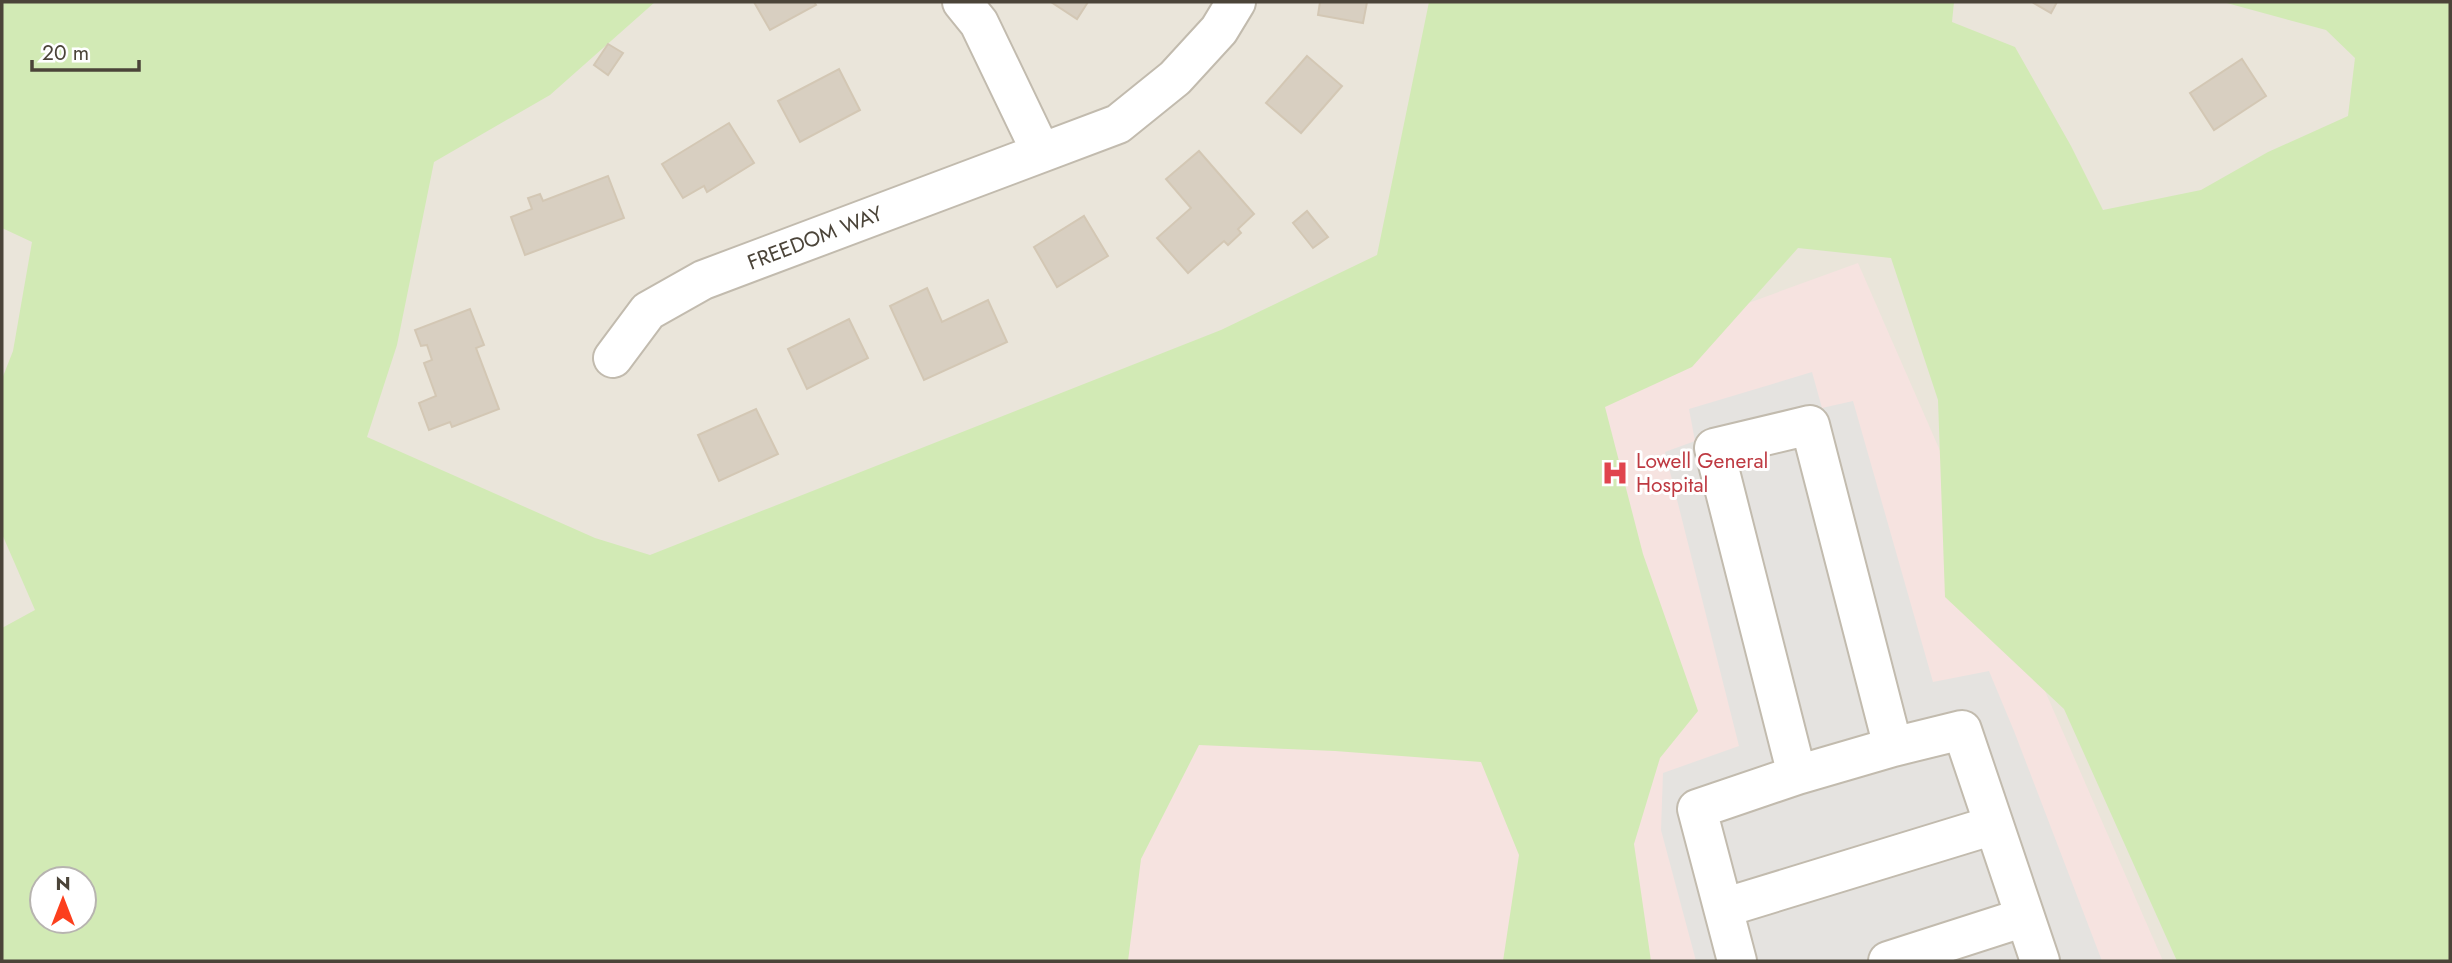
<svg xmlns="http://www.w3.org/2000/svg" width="2452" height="963" font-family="Jost,sans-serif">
  <rect width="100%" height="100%" fill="#f6f3ec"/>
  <path fill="#eae5da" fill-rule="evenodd" d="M2,2H2450V961H2ZM42,879H84V921H42Z"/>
  <path fill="#f6e3e0" d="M1858,263L2163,961H725L701,684Z"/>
  <path fill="#d2eab5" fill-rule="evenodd" d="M2,2H655L550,95L434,162L397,345L367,437L595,538L650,555L1221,330L1377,255L1429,2H1954L1952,22L2015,47L2071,146L2103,210L2201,190L2268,152L2348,116L2355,58L2326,30L2223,2H2450V961H2177L2064,709L1945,597L1938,400L1891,258L1798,248L1692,367L1605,407L1643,554L1698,711L1660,758L1634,844L1651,961H1503L1519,855L1481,762L1335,751L1199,745L1141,859L1128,961H2V628L35,610L2,534V379L13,351L32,242L2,228ZM42,879H84V921H42Z"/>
  <path fill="#e5e3e0" d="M1812,372L1822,408L1853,401L1933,682L1989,671L2014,731L2102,961H1696L1661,830L1663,773L1739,746L1665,452L1695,441L1689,409Z"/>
  <path fill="#d8cfc1" stroke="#d3c7b4" stroke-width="2" d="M754,2H814L816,5L770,30Z
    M1051,2H1088L1077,19Z
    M1320,2H1367L1363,23L1318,15Z
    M2032,2H2057L2051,13Z
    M608,44L623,53L608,75L594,65Z
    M1307,56L1342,86L1301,133L1266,103Z
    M2242,59L2266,96L2214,130L2190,93Z
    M839,69L860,110L800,142L778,101Z
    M729,123L754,163L707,192L704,186L683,198L662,164Z
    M1199,151L1254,214L1238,229L1241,233L1228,245L1224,241L1188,273L1157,238L1191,208L1166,179Z
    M608,176L624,218L525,255L511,217L532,209L528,198L540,194L543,201Z
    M1307,211L1328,237L1313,248L1293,223Z
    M1084,216L1108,256L1057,287L1034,247Z
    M927,288L942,322L988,300L1007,342L924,380L890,306Z
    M470,309L484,345L476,348L499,409L452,427L450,422L429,430L419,403L436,396L424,363L432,360L427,345L421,346L415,330Z
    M849,319L868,358L807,389L788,349Z
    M756,409L778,454L719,481L698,435Z"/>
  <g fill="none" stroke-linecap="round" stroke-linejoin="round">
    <g stroke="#c2bbae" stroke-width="42">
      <path id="minor" d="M962,2L979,23L1041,152
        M613,358L648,311L703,280L1118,124L1175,78L1219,30L1236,2
        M1797,775L1893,747
        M1723,908L1994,825
        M1737,961L1697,809L1797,775L1714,448L1810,425L1893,747L1962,730L2040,961
        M1888,961L2025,917"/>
    </g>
    <use href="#minor" stroke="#fff" stroke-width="38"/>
  </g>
  <defs>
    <g id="hospital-bare" transform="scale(2.1)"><path d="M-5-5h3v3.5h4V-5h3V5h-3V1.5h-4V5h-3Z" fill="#e0444e" stroke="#fff" stroke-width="2.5" paint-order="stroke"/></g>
  </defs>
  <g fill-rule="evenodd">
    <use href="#hospital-bare" x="1615" y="473"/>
  </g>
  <g text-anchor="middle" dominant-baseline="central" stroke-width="6" stroke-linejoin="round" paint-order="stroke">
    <g font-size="21" fill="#4b4439" stroke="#fff">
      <text transform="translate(815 238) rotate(-21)">FREEDOM WAY</text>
    </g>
    <g font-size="21" fill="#be3a42" stroke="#fff" text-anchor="start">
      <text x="1636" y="461">Lowell General<tspan x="1636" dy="24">Hospital</tspan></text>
    </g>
  </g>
  <rect width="2452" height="963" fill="none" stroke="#4b4439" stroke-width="7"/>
  <g transform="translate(63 900)"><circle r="33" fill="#ffffff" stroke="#b7b4b0" stroke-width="2"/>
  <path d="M0-5L12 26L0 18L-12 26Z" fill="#fc3f1d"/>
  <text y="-10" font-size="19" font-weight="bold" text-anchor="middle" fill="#4b4439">N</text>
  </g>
  <path d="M32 60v10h107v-10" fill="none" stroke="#4b4439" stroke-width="3.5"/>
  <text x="42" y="60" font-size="21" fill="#4b4439" stroke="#ffffff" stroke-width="5" paint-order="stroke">20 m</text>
</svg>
